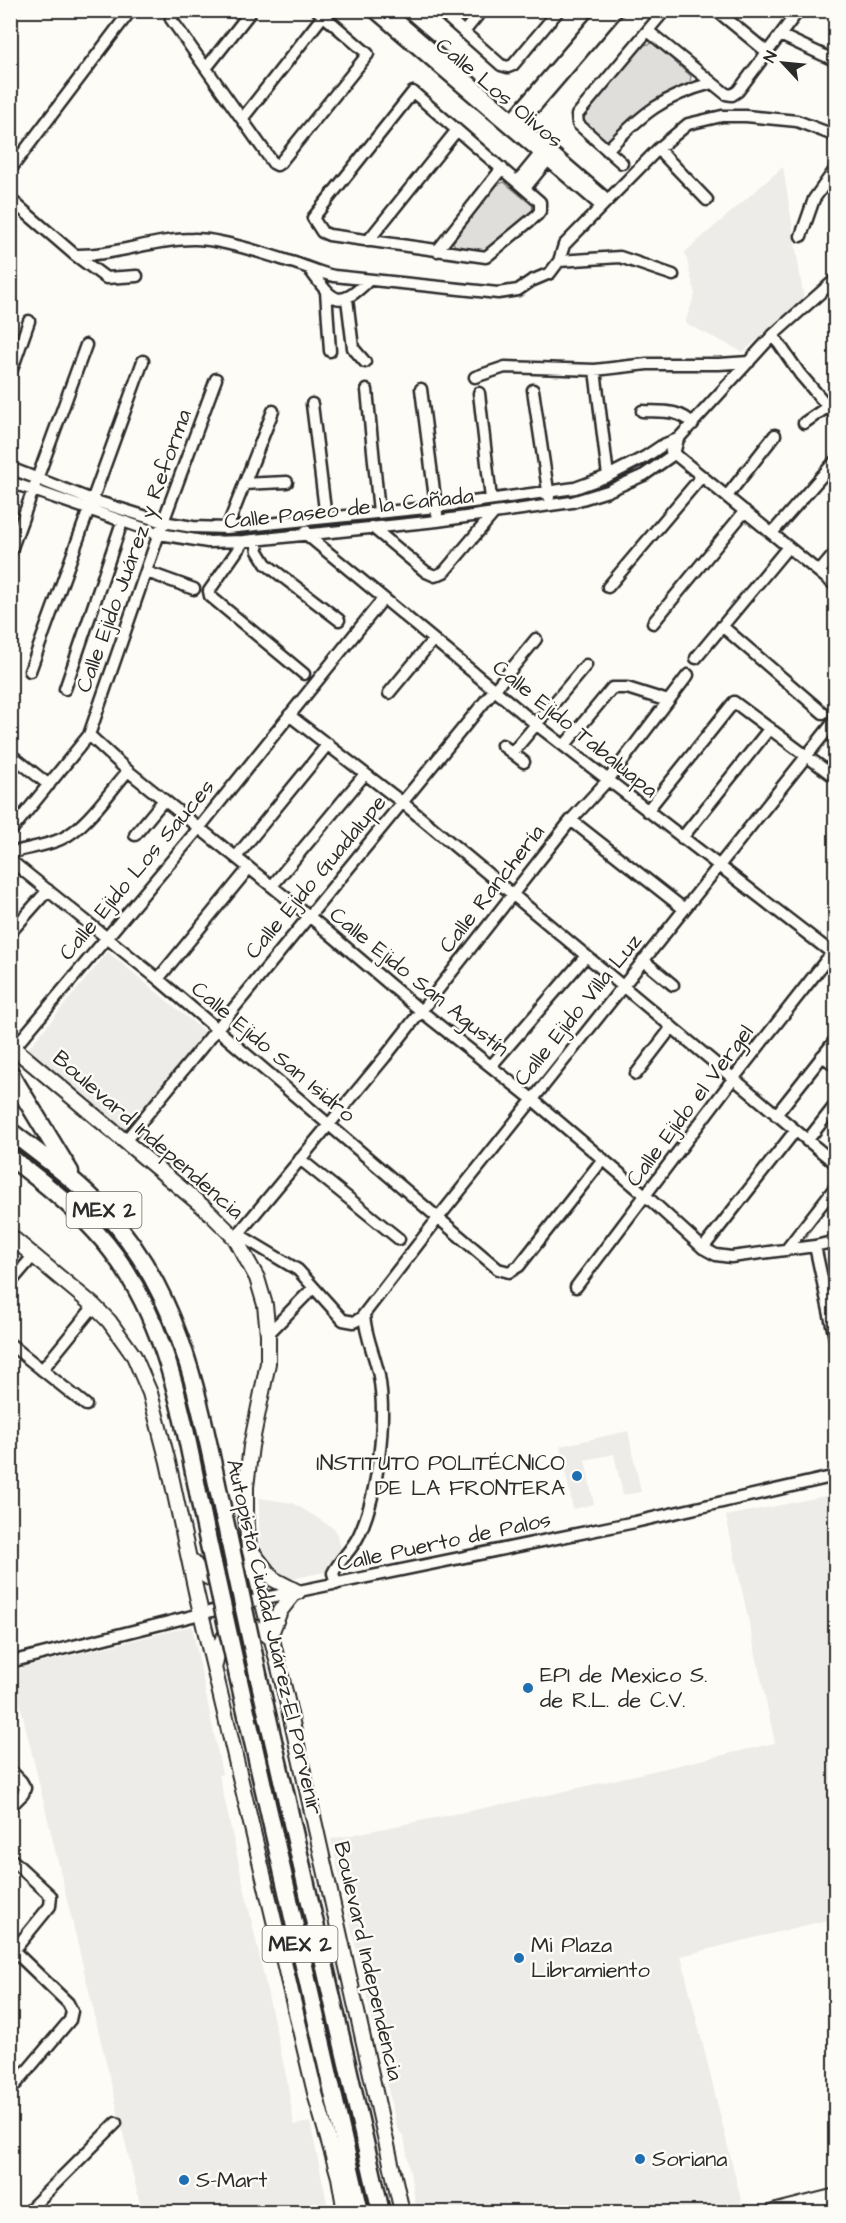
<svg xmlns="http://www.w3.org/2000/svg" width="846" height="2223" font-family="'Architects Daughter',sans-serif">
  <rect width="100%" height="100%" fill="#fdfcf7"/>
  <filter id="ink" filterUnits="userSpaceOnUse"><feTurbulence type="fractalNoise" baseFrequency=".0167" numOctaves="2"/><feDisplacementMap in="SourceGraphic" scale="12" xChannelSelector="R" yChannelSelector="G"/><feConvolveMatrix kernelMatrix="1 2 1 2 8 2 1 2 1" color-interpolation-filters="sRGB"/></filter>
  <g filter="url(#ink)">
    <path fill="#edece8" d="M783,167L804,300L743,352L685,323L695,294L685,252Z
      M108,952L206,1033L125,1130L28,1049Z
      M628,1431L641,1492L623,1495L614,1454L585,1460L594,1504L573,1509L560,1446Z
      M835,1494V1918L681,1956L742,2204L738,2209L723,2212H417L404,2137L397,2128L331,1839L548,1795L775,1743L726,1516Z
      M259,1498L293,1503L335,1529L347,1567L287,1580L278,1579L262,1556L259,1534Z
      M192,1626L222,1774L219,1775L287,2080L294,2125L310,2122L329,2212H142L12,1670Z"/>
    <path fill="#dfdeda" stroke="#858482" stroke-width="1.5" d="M653,43L691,76L690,83L651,103L609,142L602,141L583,124V118L644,45Z
      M504,182L533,206V214L487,252L456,248L453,242L496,185Z"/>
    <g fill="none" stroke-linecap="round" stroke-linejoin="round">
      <g stroke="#2b2b2b" stroke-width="15">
        <path id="minor" d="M178,10L171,19L273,163L277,165L280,163L368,54L317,10
          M372,10L601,206
          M387,10L608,200
          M439,10L501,65L508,67L513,65L559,10
          M716,10L767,52
          M648,31L726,94L732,95L738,91L799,10
          M464,32L482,10
          M780,35L836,61
          M207,67L252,10
          M413,92L540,202V211L537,215L486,257L329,235L322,232L313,218Z
          M242,119L323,16
          M509,122L605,10
          M516,129L618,10
          M658,149L707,200
          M607,150C642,114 663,96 712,83
          M622,163L578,124L577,115L665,10
          M10,170L131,10
          M517,182L544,149
          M525,188L552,155
          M10,199L75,255C115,256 152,239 193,239C218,238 266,254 291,262C306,266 319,273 334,276L498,293L518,290L531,281L550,273L559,261L564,245L658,149L688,124L722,116H746L797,121L836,136
          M801,236L814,199L836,168
          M368,241L457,130
          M437,251L502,168
          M75,255L106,278L137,276
          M559,261L620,257L673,275
          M310,270C333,301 338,311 369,280
          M326,291L330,351
          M347,299L353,348L365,362
          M773,335L800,374L836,416
          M595,370L608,476
          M10,375L29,321
          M475,377L505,367L595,370L647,364H719L749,362
          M421,389L437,514
          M367,390L379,512
          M533,390L549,497
          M479,393L491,499
          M312,404L326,518
          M642,411C662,412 679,409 693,424
          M804,423L836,401
          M671,451L836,586
          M10,468L92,500L163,522L193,527L227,528L436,507L575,488L608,476L645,457L663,445L678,439L773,335L836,279
          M10,482L160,534L208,542L244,541L437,521L572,502L608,491L644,475L674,454L678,439
          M244,484L287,482
          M727,496L775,435
          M372,527L426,572L435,576L444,572L494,513
          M227,528L273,411
          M306,531L307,535L537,725L836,956
          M772,533L836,460
          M256,540L258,551L266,564L339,620
          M244,541L209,591L210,596L304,674
          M10,553L86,345
          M147,572L194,589
          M819,572L836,552
          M608,587L702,476
          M653,623L745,511
          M722,626L823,713
          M696,658L788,547
          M30,671L143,361
          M65,689L122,522
          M389,693L433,640
          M289,715L403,803L836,1164
          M89,735L128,771L309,916L421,1011L532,1099L645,1195L703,1248L716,1255L731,1257L815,1246L836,1241
          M502,745L524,762
          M564,746L612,688H627L668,701
          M512,753L586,665
          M10,754L49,785
          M647,811L734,702L836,778
          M571,820L684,909
          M10,832L89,735L163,522L216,379
          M135,835L164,800
          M682,838L770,728
          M10,853C27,848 46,846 61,839C86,828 110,791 128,771
          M236,857L328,744
          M10,860L158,979L498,1269L509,1272L519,1266L603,1159
          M272,886L365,774
          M10,933L48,890
          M643,960L673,985
          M158,979L249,868
          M14,1048L199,828L383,599
          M822,1056L836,1066
          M491,1066L586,956
          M636,1074L672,1027
          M776,1115L836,1039
          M126,1140L536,639
          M807,1141L836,1104
          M300,1159L399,1239
          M238,1234L298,1270L343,1320L354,1322L361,1318L439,1217L836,719
          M235,1238L385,1057L571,820L608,780L688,675
          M815,1246L836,1343
          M703,1248L795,1131
          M786,1250L836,1186
          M10,1283L34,1255
          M576,1287L733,1079L835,949
          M268,1334L313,1288
          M10,1344L86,1405
          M42,1370L94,1306
          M336,1584L333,1573C340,1559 352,1550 359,1535C378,1494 387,1421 379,1376C375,1355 365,1336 364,1314
          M10,1662L260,1599L635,1522L836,1476
          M10,1770L21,1781L25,1788L23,1794L10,1807
          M10,1858L51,1896L50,1906L11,1954
          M10,1947L68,2003L72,2011L70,2020L10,2091
          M27,2212L116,2123"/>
      </g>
      <g stroke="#2b2b2b" stroke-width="18">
        <path id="major" d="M10,1045L207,1210L235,1238L257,1278L265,1305L268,1334V1363L251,1446L246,1487V1516L249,1547L286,1696L402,2212
          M10,1236L94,1306L109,1321L134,1356L150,1393L168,1462L197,1596L316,2097L339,2177L345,2212
          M253,1553L273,1579L298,1592
          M192,1561C206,1582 222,1587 243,1570
          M270,1636L280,1611L295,1592
          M215,1665C220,1630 240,1611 271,1638
          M773,2212L836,2196"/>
      </g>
      <g stroke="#2b2b2b" stroke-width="21">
        <path id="highway" d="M10,1073L70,1172
          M10,1131C42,1156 76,1180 104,1210C189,1302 201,1418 228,1534
          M10,1157C40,1180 71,1204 96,1232C172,1315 184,1430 207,1536
          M238,1676L360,2212
          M259,1679L381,2212"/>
      </g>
      <use href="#minor" stroke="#fdfcf7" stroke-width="10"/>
      <use href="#major" stroke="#fdfcf7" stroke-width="14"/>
      <use href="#highway" stroke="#fdfcf7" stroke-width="16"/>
      <g stroke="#2b2b2b" stroke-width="21" stroke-linecap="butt">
        <path id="highway-bridge" d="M228,1534L259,1679
          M207,1536L238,1676"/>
      </g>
      <use href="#highway-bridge" stroke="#fdfcf7" stroke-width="16"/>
    </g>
  </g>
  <g fill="#1f6fb2" stroke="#fdfcf7" stroke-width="2">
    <circle cx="577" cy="1476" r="6"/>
    <circle cx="528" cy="1688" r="6"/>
    <circle cx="519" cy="1958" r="6"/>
    <circle cx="640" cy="2159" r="6"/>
    <circle cx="184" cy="2180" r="6"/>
  </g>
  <g text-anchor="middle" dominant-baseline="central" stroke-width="5" stroke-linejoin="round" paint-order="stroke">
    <g fill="#fdfcf7" stroke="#6a6a68" stroke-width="1.5">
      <rect x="66.5" y="1192" width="75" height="36" rx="4.5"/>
      <rect x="262.5" y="1926" width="75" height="36" rx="4.5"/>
    </g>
    <g font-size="21" font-weight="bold" fill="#2b2b2b">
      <text x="104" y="1210">MEX 2</text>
      <text x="300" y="1944">MEX 2</text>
    </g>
    <g font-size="22" fill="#2b2b2b" stroke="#fdfcf7">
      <text transform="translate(499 93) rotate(40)">Calle Los Olivos</text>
      <text transform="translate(349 509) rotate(-6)">Calle Paseo de la Cañada</text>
      <text transform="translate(134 551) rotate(-70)">Calle Ejido Juárez y Reforma</text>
      <text transform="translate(575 729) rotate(39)">Calle Ejido Tabaluapa</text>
      <text transform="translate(137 870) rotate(-50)">Calle Ejido Los Sauces</text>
      <text transform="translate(316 877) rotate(-50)">Calle Ejido Guadalupe</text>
      <text transform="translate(492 889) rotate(-52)">Calle Ranchería</text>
      <text transform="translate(419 982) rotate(39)">Calle Ejido San Agustín</text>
      <text transform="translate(578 1010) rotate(-51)">Calle Ejido Villa Luz</text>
      <text transform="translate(273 1052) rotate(40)">Calle Ejido San Isidro</text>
      <text transform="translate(690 1106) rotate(-53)">Calle Ejido el Vergel</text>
      <text transform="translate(148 1135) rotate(41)">Boulevard Independencia</text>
      <text transform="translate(444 1542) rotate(-12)">Calle Puerto de Palos</text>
      <text transform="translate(274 1637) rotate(77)">Autopista Ciudad Juárez-El Porvenir</text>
      <text transform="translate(368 1961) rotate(77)">Boulevard Independencia</text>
    </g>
    <g font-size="22" fill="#2b2b2b" stroke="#fdfcf7" text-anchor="start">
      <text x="565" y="1463" text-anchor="end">INSTITUTO POLITÉCNICO<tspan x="565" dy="25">DE LA FRONTERA</tspan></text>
      <text x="540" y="1675">EPI de Mexico S.<tspan x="540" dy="25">de R.L. de C.V.</tspan></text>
      <text x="531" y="1945">Mi Plaza<tspan x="531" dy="25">Libramiento</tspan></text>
      <text x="652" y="2159">Soriana</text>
      <text x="196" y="2180">S-Mart</text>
    </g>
  </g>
  <rect width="846" height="2223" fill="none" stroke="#fdfcf7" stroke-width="36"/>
  <rect x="18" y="18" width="810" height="2187" fill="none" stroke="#2b2b2b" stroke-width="2" filter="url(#ink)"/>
  <g transform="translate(783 63) rotate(296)" stroke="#fdfcf7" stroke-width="4.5" paint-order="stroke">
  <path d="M0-4.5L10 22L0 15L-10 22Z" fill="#2b2b2b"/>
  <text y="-9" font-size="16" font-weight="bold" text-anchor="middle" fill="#2b2b2b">N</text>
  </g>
</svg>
